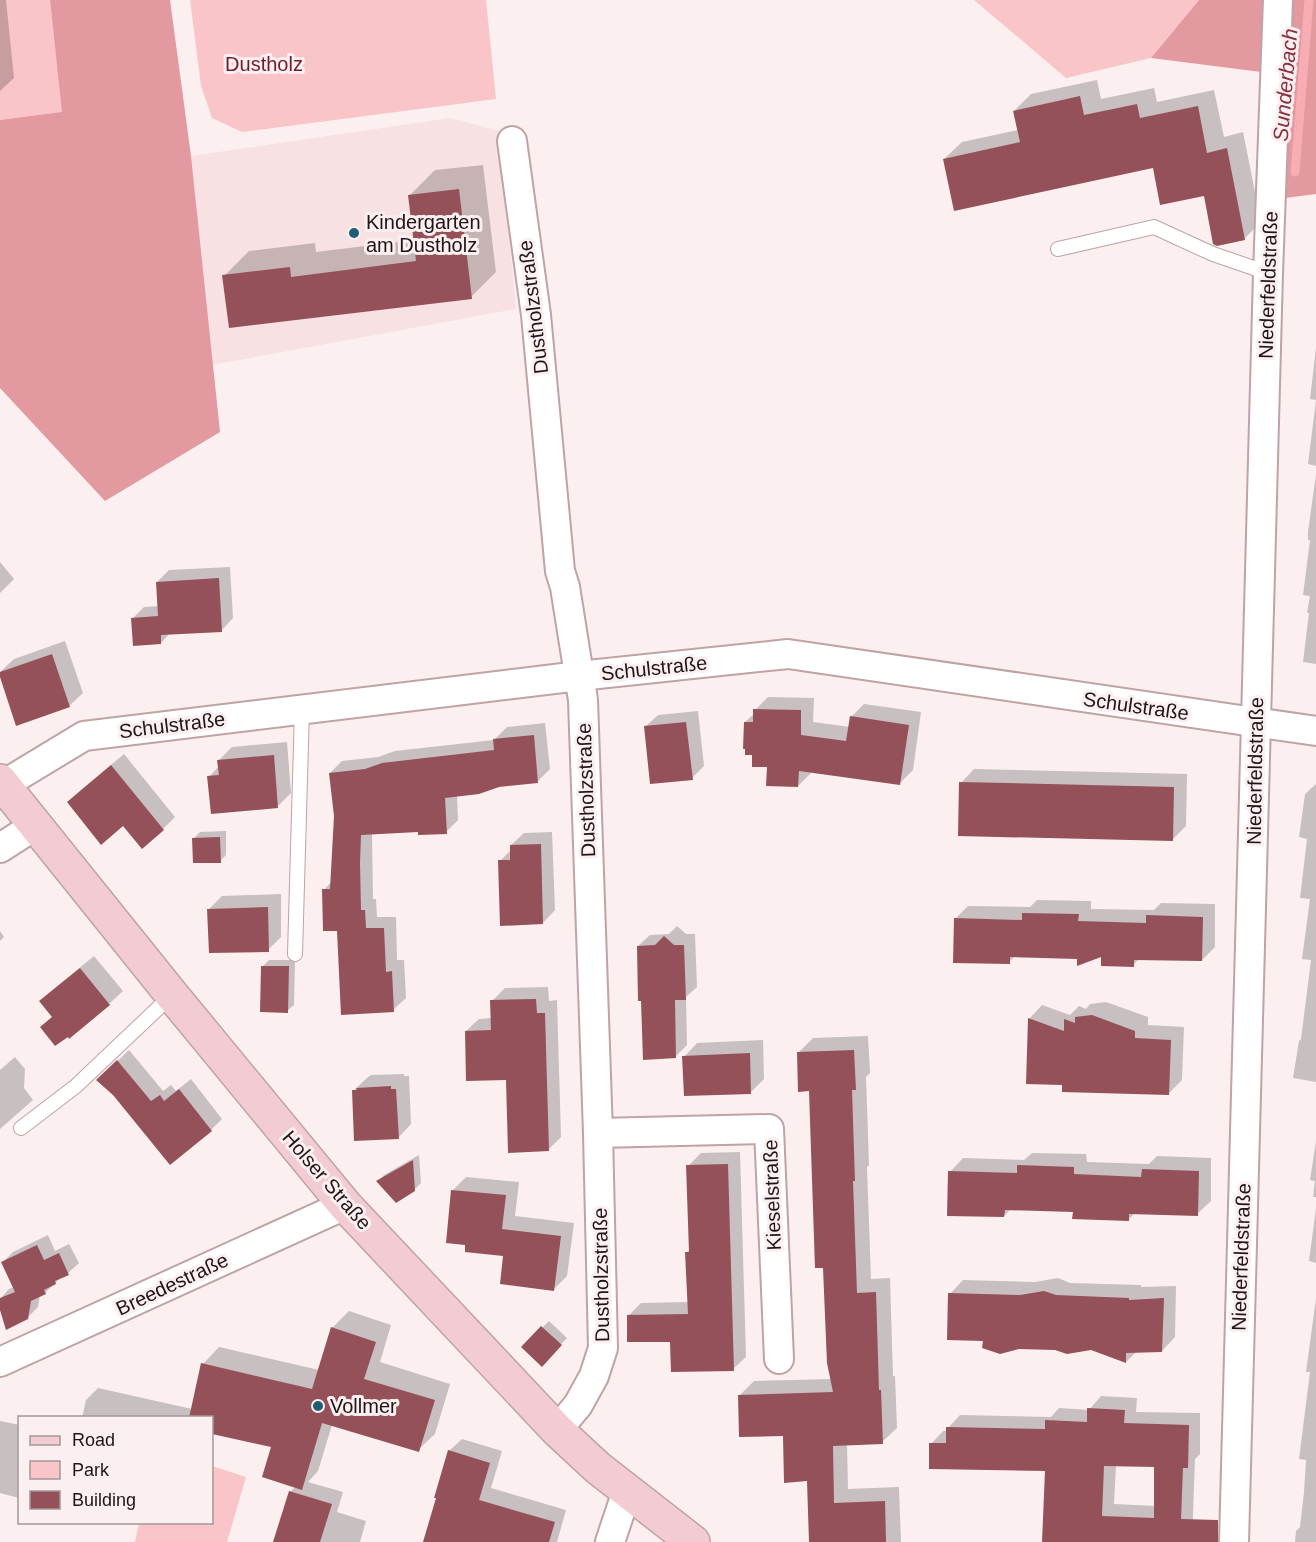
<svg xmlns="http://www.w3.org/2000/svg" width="1316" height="1542" font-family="Helvetica,sans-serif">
  <rect width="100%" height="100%" fill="#fbeff0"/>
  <path fill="#f8e1e3" d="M450,118L499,131L516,309L212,365L191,156Z"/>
  <path fill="#fac5c9" d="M0,0H50L63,113L0,120Z
    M190,0H486L496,99L242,132L212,118L201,86Z
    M974,0H1199L1151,58L1066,78Z
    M212,1466L246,1477L227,1542H135L139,1523L212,1522Z"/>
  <path fill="#e399a0" d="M50,0H170L191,156L220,432L105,501L0,388V120L62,112Z
    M1199,0H1268L1269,73L1151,58Z
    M1289,0H1316V194L1285,198Z"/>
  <path fill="#0003" fill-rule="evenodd" d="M0,0H6L14,78L0,91Z
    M1097,80L1101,99L1154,88L1157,102L1214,90L1224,137L1243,132L1261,222L1244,239L1205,194L1154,166L944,159L962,142L1018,130L1014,111L1031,94Z
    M483,165L496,272L471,297L224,276L249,251L315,243L316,252L415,240L410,195L435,170Z
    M1316,348V466L1308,464L1316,400L1310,399Z
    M1316,474V664L1303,662L1309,613H1307L1310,596L1303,595L1310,540H1308V532Z
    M0,562L14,579L0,593Z
    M230,567L233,618L222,630L170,633L161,643L133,618L144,607L159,606L157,582L169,570Z
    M65,641L83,693L69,706L0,672L14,659Z
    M768,697L814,698L813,722L850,727L851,717L864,704L921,712L913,770L900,783L811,771V773L798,786L768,766L754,754L745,722L755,713V710Z
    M698,711L704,766L692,778L645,727L658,715Z
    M545,723L550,769L538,781L498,786L457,795L458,820L446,832L419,831L372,833L373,899H376L377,917H396L397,960H404L406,998L393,1010L338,929L324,890L332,881L335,816L330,773L342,761L378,757L395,751L494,740L507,727Z
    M287,742L291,793L277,807L209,777L219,766V760L232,747Z
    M124,754L175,817L163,829L69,802L81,790Z
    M974,769L1187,774L1186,826L1172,840L961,783Z
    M1316,784V1082L1293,1078L1299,1041L1301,1039L1311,960L1302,959L1310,899L1300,898L1307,839L1299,837L1305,794Z
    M226,831V855L220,861L194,838L200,832Z
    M552,832L555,910L543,923L500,861L512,849L511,845L524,833Z
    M281,894V937L268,950L209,909L222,896Z
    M1037,900L1091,901V909L1154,910L1161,903L1215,904V947L1202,960L1140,958L1133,965L1102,955L1078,957L1016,955L1009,962L955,919L968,906L1030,907Z
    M677,926L686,934H695L697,987L686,997L687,1045L675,1057L638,946L650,935L669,934Z
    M0,931L4,937L0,941Z
    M94,956L123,991L109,1004L42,1027L53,1016L41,1001L55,988Z
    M269,960H295L294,1005L287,1011L263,966Z
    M548,987L549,1001L557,1000L561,1137L548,1150L507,1079L466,1031L479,1019L492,1018V1001L505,988Z
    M1106,1002L1148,1017V1025L1184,1027L1182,1080L1169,1093L1064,1084L1029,1019L1042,1005L1070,1015L1079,1006L1086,1009L1090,1004Z
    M868,1036L870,1073L866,1077L869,1165L867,1167L871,1279L890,1278L893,1376H895L897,1428L882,1442L847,1444L848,1489L899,1487L901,1542H811L808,1479L785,1434L739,1396L754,1381L832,1379L825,1266L811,1090L799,1052L813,1038Z
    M763,1040L764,1079L751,1092L684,1057L697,1043Z
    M129,1050L163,1091L171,1085L176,1091L191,1079L222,1119L211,1130L114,1093L98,1080Z
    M15,1057L25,1069L24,1088L33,1100L0,1129V1070Z
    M404,1074V1076H409L411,1124L398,1138L353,1091L367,1078L371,1075Z
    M1316,1141V1197H1313L1315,1181L1310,1180Z
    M740,1152L746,1357L733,1369L671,1340L628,1316L641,1303L689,1302L687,1252L691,1249L688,1166L701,1153Z
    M1032,1153L1086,1154L1087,1162L1149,1164L1157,1156L1211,1158V1201L1197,1214L1136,1212L1129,1219L1074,1210L1011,1209L1004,1216L950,1172L963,1158L1024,1160Z
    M419,1155L421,1183L414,1190L378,1181L384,1175Z
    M466,1177L519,1182L515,1216L574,1223L567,1276L554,1289L453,1190Z
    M1316,1208V1263L1309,1261Z
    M48,1235L55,1251L69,1244L79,1263L68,1273L61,1277L45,1293L40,1295L38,1307L27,1318L0,1305V1299L9,1289L14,1287L3,1262L13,1252Z
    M1058,1278L1070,1283L1141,1285V1287L1176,1286L1175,1337L1162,1351L1136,1352L1126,1362L1091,1349L1055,1348L984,1339L950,1294L963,1280L1035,1282Z
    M1316,1298V1542H1295L1296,1531L1300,1527L1304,1492L1306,1460L1299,1459L1310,1372H1306Z
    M349,1311L391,1325L380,1362L450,1384L435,1434L418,1450L332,1425L318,1471L308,1482L343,1492L337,1512L366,1521L360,1542H275L290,1492L296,1486L273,1446L212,1432V1418H82L86,1400L98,1388L192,1409L203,1364L219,1347L319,1370L332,1328Z
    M549,1321L567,1338L542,1364L523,1347Z
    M1101,1396L1137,1398L1136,1412L1200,1413V1454L1195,1459L1192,1542H1044L1047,1470L931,1444L943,1431H948V1428L960,1415L1051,1417L1059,1408L1089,1410ZM1116,1465L1156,1466V1506L1114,1504Z
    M0,1421L20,1425L19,1498L0,1493Z
    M462,1439L502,1451L491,1488L566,1510L557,1542H439L449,1451Z"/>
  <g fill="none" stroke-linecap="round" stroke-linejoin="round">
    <path stroke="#f8acb3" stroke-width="9" d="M1295,172L1309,0"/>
  </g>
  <path fill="#945159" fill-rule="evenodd" d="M1080,96L1084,115L1137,104L1140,118L1198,106L1207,153L1227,148L1245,240L1217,246L1213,244L1204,196L1160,205L1153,168L954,211L943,159L1020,142L1013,111Z
    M459,189L472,299L229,328L222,275L290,267L291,277L416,261L408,195Z
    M219,578L222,632L161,635V644L133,646L131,618L158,616L156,582Z
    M52,654L70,707L16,726L0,677V672Z
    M753,709L801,710V735L846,741L850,716L909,725L900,785L799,771L798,787L766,786L767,767H752V755H745V749H743L744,722H753Z
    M686,722L693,780L650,784L644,726Z
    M534,735L538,783L499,787L479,794L445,798L447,834L418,835V832L361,835L360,863L361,910H365L366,928H384L386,972L392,971L394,1012L341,1015L337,931H323L322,889H330L334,816L329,773L365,769L382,763L494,750L493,739Z
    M274,755L278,808L211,814L207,776L219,775L217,760Z
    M111,765L164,830L142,849L123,826L101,845L67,802Z
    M959,782L1174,787L1173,841L958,836Z
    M220,837L221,863H193L192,838Z
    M541,844L543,924L500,926L498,860H510V845Z
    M268,907L269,952L209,953L207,909Z
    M1022,913L1079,914L1078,921L1146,923V915L1203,917L1202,961L1134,960V967L1101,966V957L1077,966V959L1010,957V964L953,963L954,918L1022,920Z
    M664,936L674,945H684L686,1000H675L676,1058L643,1060L641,1001H638L637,946L655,945Z
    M261,966H289L288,1013L260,1012Z
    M80,968L110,1005L69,1039L68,1037L55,1046L40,1027L52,1017L39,1001Z
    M536,999L537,1013H545L549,1151L508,1153L506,1080L466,1081L465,1031L491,1030L490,1000Z
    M1092,1015L1135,1031V1038L1171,1040L1169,1095L1062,1092V1085L1026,1084L1028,1018L1064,1031V1019L1075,1023V1017Z
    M854,1050L856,1090H852L855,1181H853L857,1293L876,1292L879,1390H881L883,1444L833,1446L834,1503L885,1501L886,1542H809L807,1481L784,1483L783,1436L739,1437L738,1395L833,1392L827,1363L823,1268H815L809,1091L798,1092L797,1052Z
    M750,1053L751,1094L684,1096L682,1056Z
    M117,1060L151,1101L160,1095L164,1101L179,1089L212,1131L170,1165L113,1095L96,1080Z
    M391,1086V1089H396L399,1139L354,1141L352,1090H357L356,1088Z
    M413,1160L415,1191L396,1203L376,1181Z
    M728,1164L734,1371L671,1372L670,1342H627V1315L688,1314L685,1252H689L686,1165Z
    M1017,1165L1074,1167V1174L1141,1177L1142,1169L1199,1171L1198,1216L1129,1214V1221L1072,1219L1073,1212L1005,1210L1004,1217L947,1216L948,1171L1017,1173Z
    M451,1190L506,1195L502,1229L561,1236L554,1291L500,1284L503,1256L465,1252V1245L446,1243Z
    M37,1245L44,1260L59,1253L69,1275L55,1281L56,1284L44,1290L46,1294L31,1301L28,1319L6,1330L0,1310V1298L15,1292L1,1262Z
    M1044,1291L1056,1295L1129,1298V1300L1164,1298L1162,1352L1126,1353V1363L1091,1350L1067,1354L1055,1350L1019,1349L1000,1354L982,1348L983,1341L947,1340L948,1293L1020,1295Z
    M541,1326L562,1345L542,1367L521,1347Z
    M331,1327L376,1342L364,1379L435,1400L419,1452L322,1423L302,1490L262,1477L271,1447L212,1434V1418H189L201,1363L312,1389Z
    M1087,1408L1125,1410L1124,1423L1189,1425L1188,1468H1183L1181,1519L1218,1520V1542H1042L1045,1471L929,1469V1443H946V1427L1045,1429V1420L1087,1422ZM1104,1466L1154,1467V1518L1102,1516Z
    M448,1450L490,1463L479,1500L555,1522L549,1542H423L436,1498H434Z
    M289,1491L332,1504L320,1542H273Z"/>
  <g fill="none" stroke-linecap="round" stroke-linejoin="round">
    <g stroke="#bfa3a5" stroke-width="16">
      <path id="service" d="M1058,249L1154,227L1213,254L1268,273
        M295,954L302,709
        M21,1128L76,1086L172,995"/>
    </g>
    <g stroke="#bfa3a5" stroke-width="32">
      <path id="minor" d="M512,141L536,315L560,571L565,587L583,700L598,1133L603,1348L594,1376L578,1405L557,1430
        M3,785L84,736L579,676L788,654L1316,731
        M0,848L36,825
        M598,1133L769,1129L779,1359
        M0,1362L345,1205
        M610,1542L627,1491
        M1234,1542L1268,273L1278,0"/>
    </g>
    <g stroke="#bfa3a5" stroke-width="36">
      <path id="secondary" d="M0,781L172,995L345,1205L557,1430L598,1468L693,1542"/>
    </g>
    <use href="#service" stroke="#fff" stroke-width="14"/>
    <use href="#minor" stroke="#fff" stroke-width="28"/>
    <use href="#secondary" stroke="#f3cbd2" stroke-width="33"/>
  </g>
  <g fill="#1d5e73" stroke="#fbeff0" stroke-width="2">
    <circle cx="354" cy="233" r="6"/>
    <circle cx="318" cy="1406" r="6"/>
  </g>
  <g text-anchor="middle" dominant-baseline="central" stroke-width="6" stroke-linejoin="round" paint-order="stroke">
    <g font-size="20" fill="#721c2e" stroke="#fbeff0">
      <text x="264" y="64">Dustholz</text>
    </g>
    <g font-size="20" fill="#1f1516" stroke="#fbeff0" text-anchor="start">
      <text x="366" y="222">Kindergarten<tspan x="366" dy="23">am Dustholz</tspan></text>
      <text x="330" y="1406">Vollmer</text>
    </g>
    <g font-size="20" fill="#1f1516" stroke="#fbeff0">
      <text transform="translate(1268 285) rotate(-88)">Niederfeldstraße</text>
      <text transform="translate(533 307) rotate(-97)">Dustholzstraße</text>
      <text transform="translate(654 668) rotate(-6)">Schulstraße</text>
      <text transform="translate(1136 706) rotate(8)">Schulstraße</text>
      <text transform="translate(172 725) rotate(-7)">Schulstraße</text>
      <text transform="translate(1255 771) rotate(-89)">Niederfeldstraße</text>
      <text transform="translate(586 790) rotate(-92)">Dustholzstraße</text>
      <text transform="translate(327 1180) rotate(49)">Holser Straße</text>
      <text transform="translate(772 1195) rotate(-92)">Kieselstraße</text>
      <text transform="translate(1241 1257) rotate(-88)">Niederfeldstraße</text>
      <text transform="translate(601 1275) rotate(-91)">Dustholzstraße</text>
      <text transform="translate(172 1284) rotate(-25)">Breedestraße</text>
    </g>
    <g font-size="21" font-style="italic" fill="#883140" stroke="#fbeff0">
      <text transform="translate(1285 85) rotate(-85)">Sunderbach</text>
    </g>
  </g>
  <rect x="18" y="1416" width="195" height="108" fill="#fbeff0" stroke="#a39899" stroke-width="1.5"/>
  <rect x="30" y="1436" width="30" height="9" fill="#f3cbd2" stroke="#a39899" stroke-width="1.5"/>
  <text x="72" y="1446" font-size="18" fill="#1f1516">Road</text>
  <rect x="30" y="1461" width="30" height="18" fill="#fac5c9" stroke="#a39899" stroke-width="1.5"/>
  <text x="72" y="1476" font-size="18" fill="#1f1516">Park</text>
  <rect x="30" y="1491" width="30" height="18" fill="#945159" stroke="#a39899" stroke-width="1.5"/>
  <text x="72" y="1506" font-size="18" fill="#1f1516">Building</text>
</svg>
